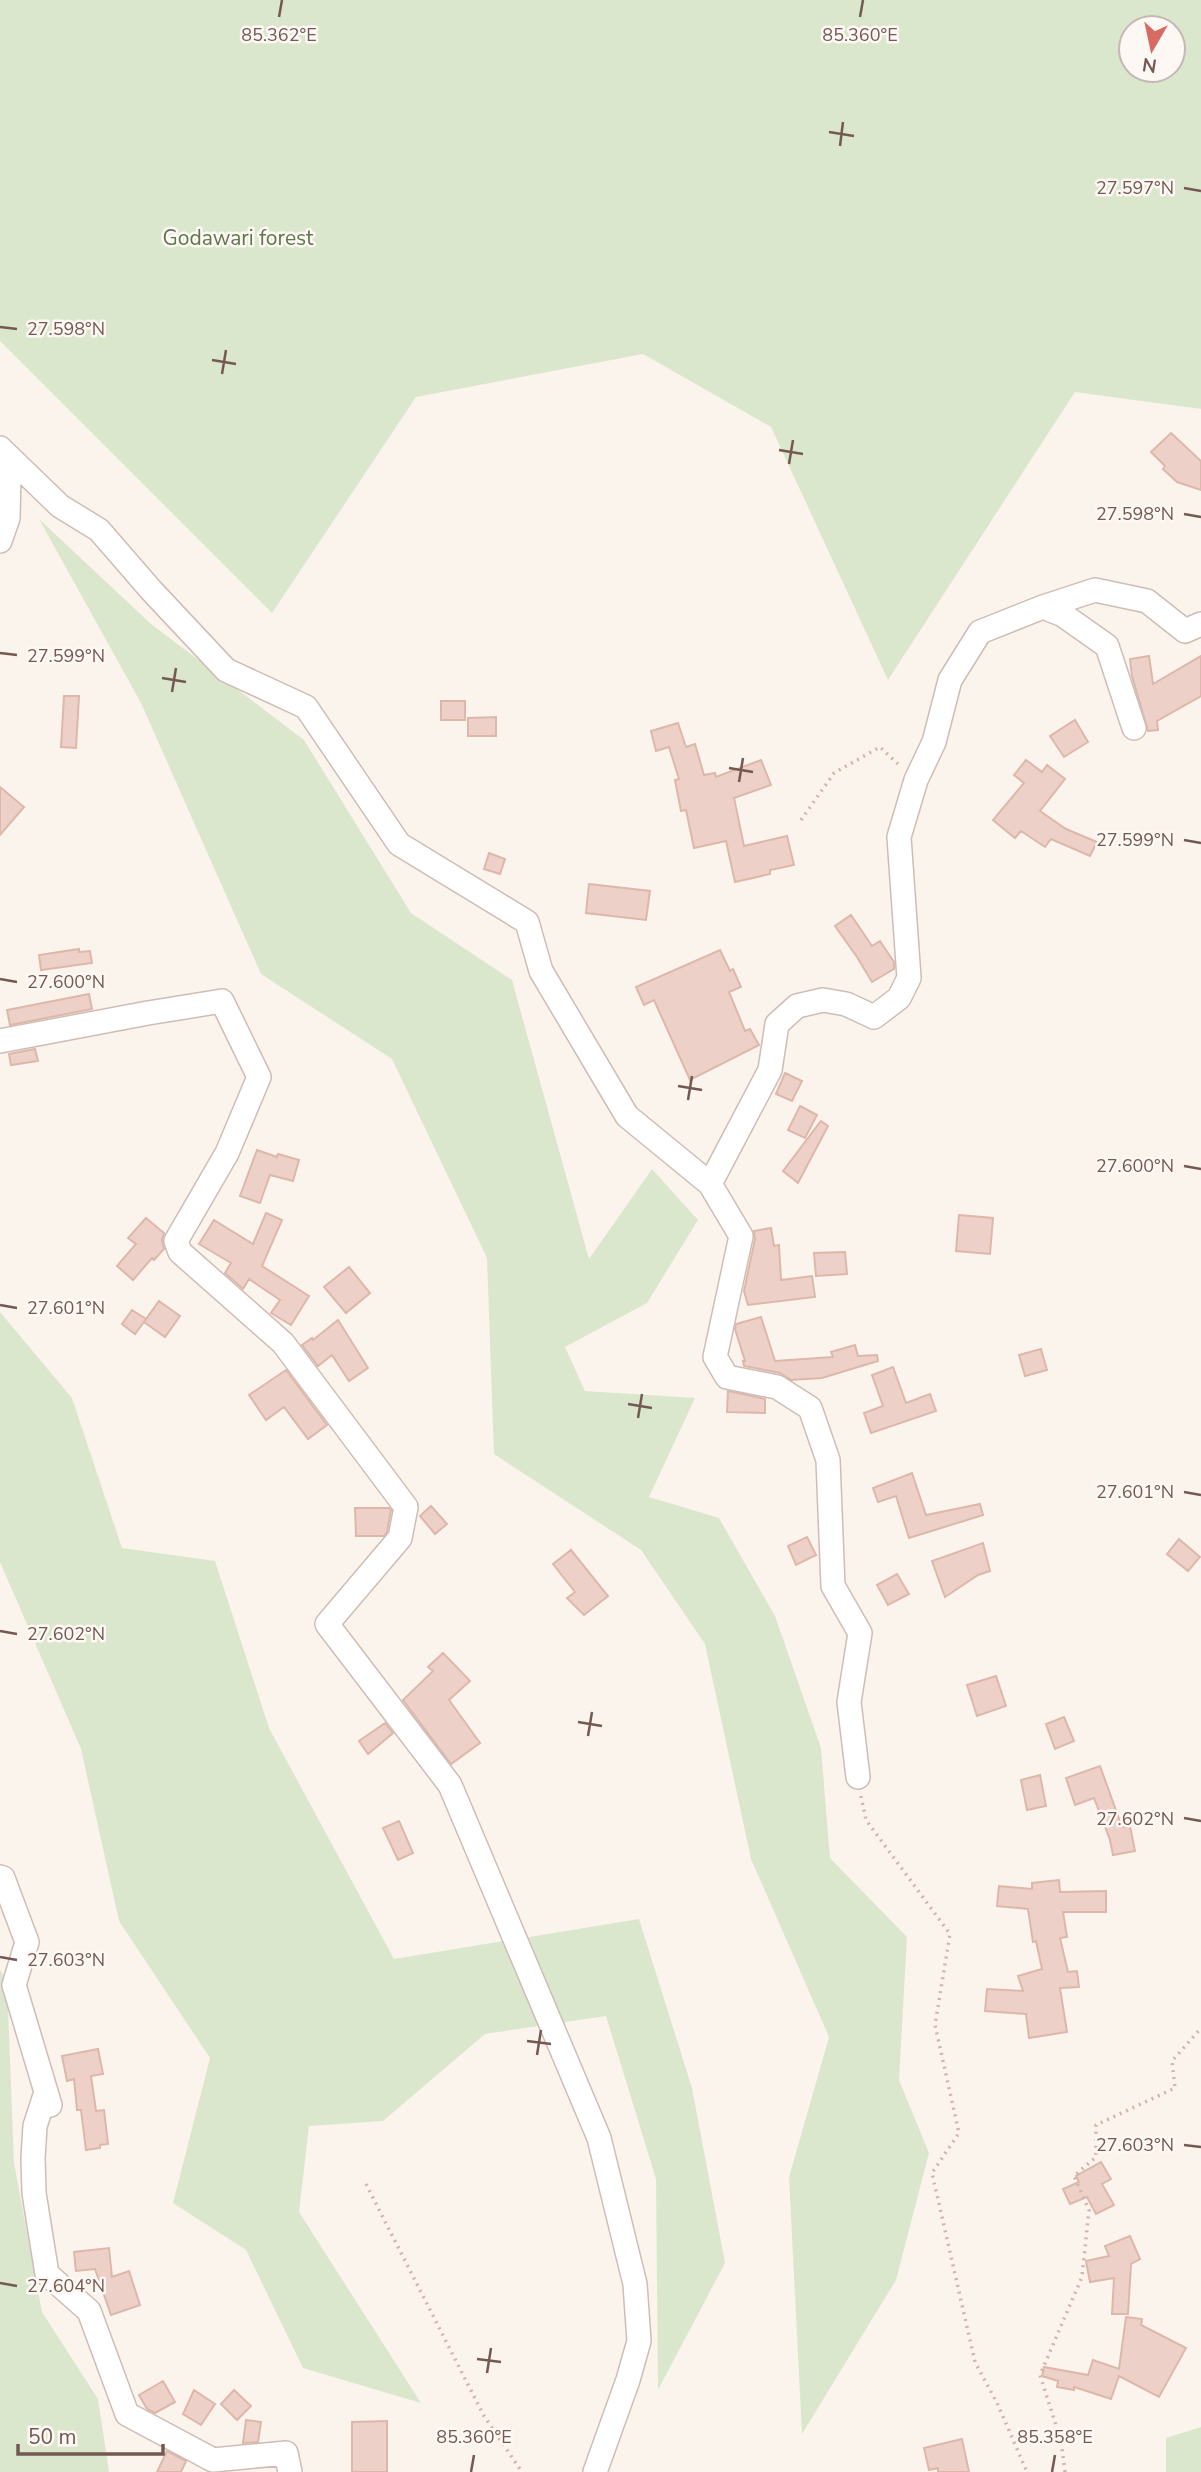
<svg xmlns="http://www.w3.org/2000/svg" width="1201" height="2472" font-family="'Nunito Sans',sans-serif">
  <rect width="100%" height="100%" fill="#fbf4ed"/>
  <path fill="#dbe7cc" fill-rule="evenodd" d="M0,0H1201V409L1075,392L888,680L771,427L643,354L416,397L272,613L0,341ZM1131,28H1173V70H1131Z
    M39,519L151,624L304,740L411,913L512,980L589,1259L652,1169L698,1220L647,1303L565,1347L585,1391L695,1398L649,1497L719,1518L775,1616L821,1748L830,1858L907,1937L899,2080L929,2153L896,2280L802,2434L789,2177L829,2037L751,1859L705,1644L641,1550L494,1454L487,1258L392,1059L261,974L141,703Z
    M0,1312L72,1398L122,1548L215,1561L269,1728L394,1959L639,1919L692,2088L725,2263L658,2390L656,2179L606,2016L485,2034L383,2121L309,2126L299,2212L421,2403L303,2368L246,2250L173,2203L210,2058L119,1921L81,1749L0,1562Z
    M0,1970L7,1982L14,2163L42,2312L98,2399L109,2472H0Z
    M1201,2427V2472H1166V2438Z"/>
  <path fill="#edd1c8" stroke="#deb7aa" stroke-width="2" d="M1171,433L1201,461V490L1177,482L1163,469L1165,466L1151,452Z
    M1149,656L1153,684L1201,656V696L1157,721L1158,730L1148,731L1132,676L1130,659Z
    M64,696H79L76,748L61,747Z
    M441,701H465V720H441Z
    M496,717V736H468V718Z
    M1075,720L1088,742L1064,757L1050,736Z
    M678,723L686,747L695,744L704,775L715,773L716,777L761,760L771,785L734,798L744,846L787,836L794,865L770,870V874L735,882L726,841L694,848L686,810L681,811L675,780L679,779L669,747L656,751L651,731Z
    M1026,760L1042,772L1047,765L1065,779L1040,811L1066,829L1097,842L1090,856L1051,839L1045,847L1021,831L1015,838L993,820L1024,783L1014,775Z
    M0,787L24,807L0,835Z
    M489,853L505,859L500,874L484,869Z
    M589,884L650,891L646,920L586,913Z
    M851,915L872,946L880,941L894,962V969L872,982L857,957L835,926Z
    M79,949V952L90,951L92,963L41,970L39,955Z
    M720,950L730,971L733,969L741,987L729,992L745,1031L750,1029L759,1045L690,1080L654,1000L644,1005L636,987Z
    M89,994L92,1009L10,1025L7,1010Z
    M35,1049L38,1061L11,1065L9,1054Z
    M785,1073L802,1081L792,1101L776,1094Z
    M800,1106L817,1115L805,1138L788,1130Z
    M821,1121L828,1126L798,1183L783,1171Z
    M257,1150L277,1157L278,1154L299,1160L293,1181L270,1175L260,1203L240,1196Z
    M266,1213L282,1220L262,1266L309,1296L291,1325L271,1313L280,1300L249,1279L243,1289L225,1273L231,1263L199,1244L214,1220L253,1244Z
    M959,1215L993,1218L990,1254L956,1251Z
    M146,1218L164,1233L162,1240L164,1249L154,1260L152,1258L133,1280L117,1266L136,1244L128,1238Z
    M771,1228L774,1246L779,1245L781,1280L812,1276L815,1297L748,1305L744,1291L755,1239L754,1231Z
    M845,1252L847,1274L816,1276L814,1253Z
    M349,1267L370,1293L346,1313L324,1287Z
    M159,1301L180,1316L165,1337L144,1322Z
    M132,1310L146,1319L135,1334L122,1324Z
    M761,1317L775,1361L833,1357L831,1352L855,1345L858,1356L877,1355L878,1361L822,1378L791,1380L780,1373L744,1366L743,1361H745L735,1329L736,1324Z
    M338,1320L368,1368L349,1381L332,1355L318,1366L302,1345L312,1338L313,1340Z
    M1041,1349L1047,1370L1025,1376L1019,1355Z
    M893,1367L906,1403L930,1394L936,1411L871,1433L864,1413L883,1406L872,1375Z
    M286,1370L327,1425L308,1439L284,1407L266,1420L249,1395Z
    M728,1391L765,1399V1413L727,1412Z
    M912,1473L926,1515L980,1504L983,1515L909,1538L896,1496L878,1502L873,1488Z
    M431,1506L447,1524L435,1534L420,1516Z
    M355,1508H389L391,1510L387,1532L384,1536H356Z
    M807,1537L816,1555L796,1565L788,1546Z
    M1179,1539L1200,1557L1188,1571L1167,1554Z
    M983,1543L990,1571L978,1575L945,1597L932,1561Z
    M571,1550L608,1596L584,1615L567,1598L575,1592L553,1564Z
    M897,1574L909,1594L888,1605L877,1585Z
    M443,1653L470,1681L449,1700L480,1743L451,1764L403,1700L433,1671L428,1667Z
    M996,1676L1006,1706L977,1716L967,1685Z
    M1064,1717L1074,1741L1055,1749L1046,1724Z
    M385,1723L393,1733L368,1754L359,1741Z
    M1100,1766L1122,1827L1130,1826L1135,1851L1113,1855L1110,1840L1094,1798L1075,1805L1066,1778Z
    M1040,1775L1046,1806L1027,1810L1021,1780Z
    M399,1821L413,1853L398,1860L383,1828Z
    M1059,1880L1060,1892L1106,1891V1912H1063L1067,1937L1060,1938L1068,1972L1077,1971L1079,1987L1060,1988L1067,2032L1029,2038L1026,2014L985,2011L987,1989L1023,1991L1018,1976L1042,1969L1036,1941L1033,1942L1028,1909L997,1906L999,1886L1032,1889V1883Z
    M98,2049L103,2074L91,2076L96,2111L104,2110L108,2144L100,2145V2148L86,2150L81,2110H77L74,2079L67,2081L62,2056Z
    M1101,2162L1111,2179L1102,2184L1114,2205L1096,2214L1087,2197L1070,2204L1063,2189L1079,2182L1076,2176Z
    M1130,2236L1140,2259L1131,2264L1128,2314H1112L1114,2278L1090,2282L1086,2261L1109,2256L1105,2246Z
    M109,2248L112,2277L129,2271L140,2305L111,2315L95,2269L76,2271L74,2252Z
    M1126,2317L1142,2319L1141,2325L1186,2348L1159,2397L1119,2376L1111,2399L1074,2387V2390L1057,2387L1058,2381L1042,2376L1044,2367L1088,2375L1093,2360L1119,2369Z
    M163,2381L175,2402L155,2413L147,2409L139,2395Z
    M194,2390L215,2404L201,2425L183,2414Z
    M234,2390L251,2406L237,2420L221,2404Z
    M246,2420L261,2422L258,2442L243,2443Z
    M387,2421V2472H352V2422Z
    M962,2439L969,2472H938V2468L929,2470L924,2448Z
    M167,2451L186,2461L181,2472H157Z"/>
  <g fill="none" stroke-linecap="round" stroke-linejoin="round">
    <g stroke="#cebdb6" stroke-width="26">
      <path id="minor" d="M0,448L60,506L99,530L151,590L226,670L306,707L399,844L527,922L541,971L627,1116L710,1184L741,1236L715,1357L727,1377L777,1387L810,1408L828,1460L833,1586L860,1633L849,1702L858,1777
        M0,541L8,518L9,476L12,460
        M1043,607L1063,615L1107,646L1134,728
        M0,1041L148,1013L222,1001L259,1077L227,1153L176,1241L180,1252L283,1343L406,1507L400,1538L327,1624L450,1785L599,2138L635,2284L639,2341L628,2380L595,2472
        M710,1184L770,1070L777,1024L797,1006L823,1000L846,1004L874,1017L899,998L909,978L899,837L916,780L934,742L950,680L980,632L1043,607L1095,590L1147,601L1185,631L1201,624
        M0,1877L3,1878L27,1942L14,1985L50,2105
        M46,2092L35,2126L33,2158L34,2193L47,2274L89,2311L127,2414L213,2460L286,2453L290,2472"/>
    </g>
    <path stroke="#d2b4ab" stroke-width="3.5" stroke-dasharray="2 5" stroke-linecap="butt" d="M801,820L834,773L880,747L900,766
      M861,1796L866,1820L950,1934L935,2025L959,2133L932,2173L975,2362L998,2405L1027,2472
      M366,2184L484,2416L522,2472
      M1065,2472L1061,2441L1040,2375L1082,2277L1089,2210L1074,2176L1096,2157V2125L1175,2088L1172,2061L1201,2028"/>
    <use href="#minor" stroke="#fff" stroke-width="23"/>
  </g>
  <path fill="none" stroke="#745952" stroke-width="2.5" d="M279,17L282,0M860,17L863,0M829,132L854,136M840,146L843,122M1184,188L1201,191M0,327L17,329M212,360L236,364M222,374L226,350M779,450L803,454M789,464L793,440M1184,514L1201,517M0,653L17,655M162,678L186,682M172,692L176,668M729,768L753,772M739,782L743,758M1184,840L1201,843M0,979L17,982M678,1086L702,1090M688,1100L692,1076M1184,1166L1201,1169M0,1305L17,1308M628,1404L652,1408M638,1418L642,1394M1184,1492L1201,1495M0,1631L17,1634M578,1722L602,1726M588,1736L592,1712M1184,1818L1201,1821M0,1957L17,1960M527,2041L551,2044M537,2055L541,2030M1184,2145L1201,2147M0,2283L17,2286M477,2359L501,2362M487,2373L491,2348M471,2472L474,2455M1052,2472L1055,2455"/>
  <g text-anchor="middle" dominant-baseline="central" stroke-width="5" stroke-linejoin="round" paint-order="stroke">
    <g font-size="21" fill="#5e784b" stroke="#fdf8f4">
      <text x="238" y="238">Godawari forest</text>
    </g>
  </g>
  <g font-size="18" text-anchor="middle" fill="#745952" stroke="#fdf8f4" stroke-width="5" stroke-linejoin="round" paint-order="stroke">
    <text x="860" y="41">85.360°E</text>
    <text x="279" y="41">85.362°E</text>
    <text x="1135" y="194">27.597°N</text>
    <text x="66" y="335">27.598°N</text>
    <text x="1135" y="520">27.598°N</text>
    <text x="66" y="662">27.599°N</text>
    <text x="1135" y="846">27.599°N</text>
    <text x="66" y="988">27.600°N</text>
    <text x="1135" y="1172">27.600°N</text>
    <text x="66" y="1314">27.601°N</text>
    <text x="1135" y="1498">27.601°N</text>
    <text x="66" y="1640">27.602°N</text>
    <text x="1135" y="1825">27.602°N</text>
    <text x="66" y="1966">27.603°N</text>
    <text x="1135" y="2151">27.603°N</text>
    <text x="66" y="2292">27.604°N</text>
    <text x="474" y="2443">85.360°E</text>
    <text x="1055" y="2443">85.358°E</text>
  </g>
  <g transform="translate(1152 49) rotate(189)"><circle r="33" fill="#fdf8f4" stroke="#c6b8b3" stroke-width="2"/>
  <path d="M0-5L12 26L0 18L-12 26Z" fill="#d56b62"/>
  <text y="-10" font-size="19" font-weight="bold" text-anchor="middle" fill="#745952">N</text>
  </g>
  <path d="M18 2444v10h145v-10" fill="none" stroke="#745952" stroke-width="3.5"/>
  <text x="28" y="2444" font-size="21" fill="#745952" stroke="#fdf8f4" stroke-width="5" paint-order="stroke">50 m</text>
</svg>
